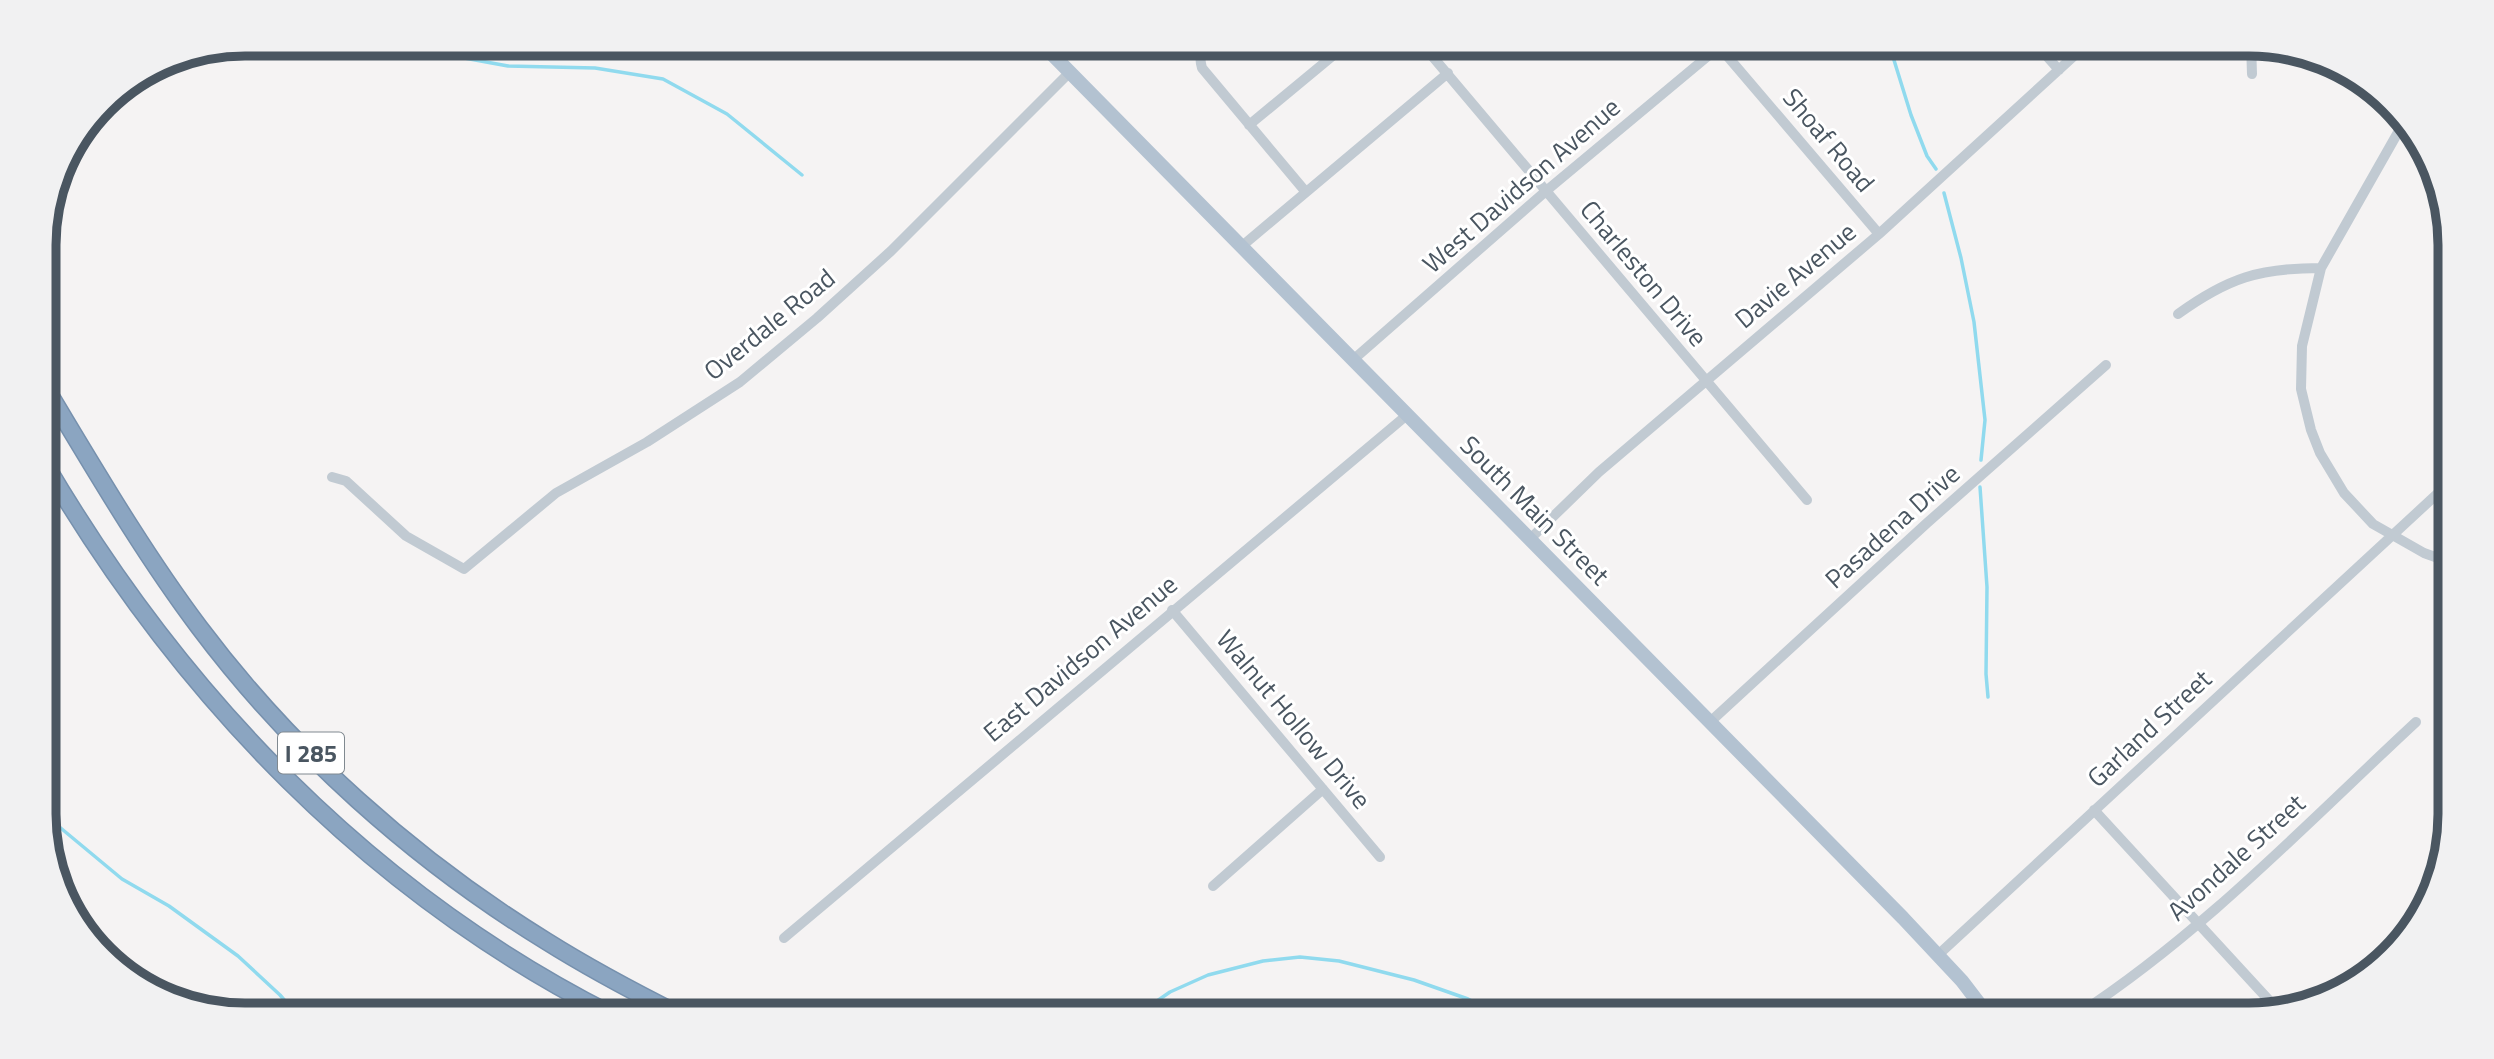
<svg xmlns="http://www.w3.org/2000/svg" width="2494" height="1059" font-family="'Titillium Web',sans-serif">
  <rect width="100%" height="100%" fill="#f5f3f3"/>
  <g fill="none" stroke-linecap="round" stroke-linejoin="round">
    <path stroke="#90daee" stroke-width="3.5" d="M373,44L426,51L508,66L595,68L663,79L727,114L802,175
      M1889,44L1911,115L1927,156L1936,169
      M1944,193L1961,258L1974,322L1985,420L1981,460
      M1980,487L1987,587L1986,674L1988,697
      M45,815L122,879L169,906L238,956L280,995L297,1015
      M1130,1015L1154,1003L1170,992L1208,975L1263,961L1300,957L1339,961L1414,980L1468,999L1500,1015"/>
    <g stroke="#7690ad" stroke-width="19">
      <path id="highway" d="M45,387C94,468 142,551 199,627C292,751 414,860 546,941C589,968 634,992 680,1015
        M45,464C182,697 369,892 612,1015"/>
    </g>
    <path stroke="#c1cad2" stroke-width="10" d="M1208,44C1200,52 1199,57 1202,68L1305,191
      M1422,44L1807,500
      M1717,44L1879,234
      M2036,44L2059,70
      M2251,44L2252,74
      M2405,120L2321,268L2302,346L2301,389L2311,430L2320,453L2344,493L2373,524L2424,553L2449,562
      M1249,125L1347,44
      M1242,246L1448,73
      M2178,314C2228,278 2259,268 2321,268
      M1354,359L1546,191L1720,46
      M332,477L346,481L406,536L464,569L556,493L647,442L740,382L817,318L891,251L1070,72
      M1530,539L1599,472L1879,234L2087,44
      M1172,610L1380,857
      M1710,722L1927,523L2106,365
      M2094,810L2277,1009
      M1213,886L1323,789
      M784,938L1407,415
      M1938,955L2449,483
      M2077,1015C2203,933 2307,823 2416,722"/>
    <path stroke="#b3c2d1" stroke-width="14" d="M1042,44L1903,918L1962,981L1988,1015"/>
    <use href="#highway" stroke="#8ba5c1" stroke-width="16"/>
  </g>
  <g text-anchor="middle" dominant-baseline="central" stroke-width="6" stroke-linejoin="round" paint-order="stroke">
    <rect fill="#fff" stroke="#808990" stroke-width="2" x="278" y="732.5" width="66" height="41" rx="5"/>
    <g font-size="24" font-weight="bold" fill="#4a5661">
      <text x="311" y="753">I 285</text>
    </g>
    <g font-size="26" fill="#4a5661" stroke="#fff">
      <text transform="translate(1829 140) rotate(50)">Shoaf Road</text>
      <text transform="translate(1521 185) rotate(-41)">West Davidson Avenue</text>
      <text transform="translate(1644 273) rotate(50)">Charleston Drive</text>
      <text transform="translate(1795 275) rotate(-40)">Davie Avenue</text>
      <text transform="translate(769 324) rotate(-39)">Overdale Road</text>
      <text transform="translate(1535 510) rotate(45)">South Main Street</text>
      <text transform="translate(1892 526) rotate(-42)">Pasadena Drive</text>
      <text transform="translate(1080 658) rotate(-40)">East Davidson Avenue</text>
      <text transform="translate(1294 719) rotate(50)">Walnut Hollow Drive</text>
      <text transform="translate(2149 728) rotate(-43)">Garland Street</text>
      <text transform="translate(2236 857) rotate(-42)">Avondale Street</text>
    </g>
  </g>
  <path d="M0 0H2494V1059H0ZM245 56H2249A189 189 0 0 1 2438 245V814A189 189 0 0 1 2249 1003H245A189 189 0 0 1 56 814V245A189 189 0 0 1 245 56Z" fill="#f1f1f2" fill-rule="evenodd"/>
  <path fill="none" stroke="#4a5661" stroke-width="9" d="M245 56H2249A189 189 0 0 1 2438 245V814A189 189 0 0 1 2249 1003H245A189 189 0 0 1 56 814V245A189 189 0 0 1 245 56Z"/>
</svg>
